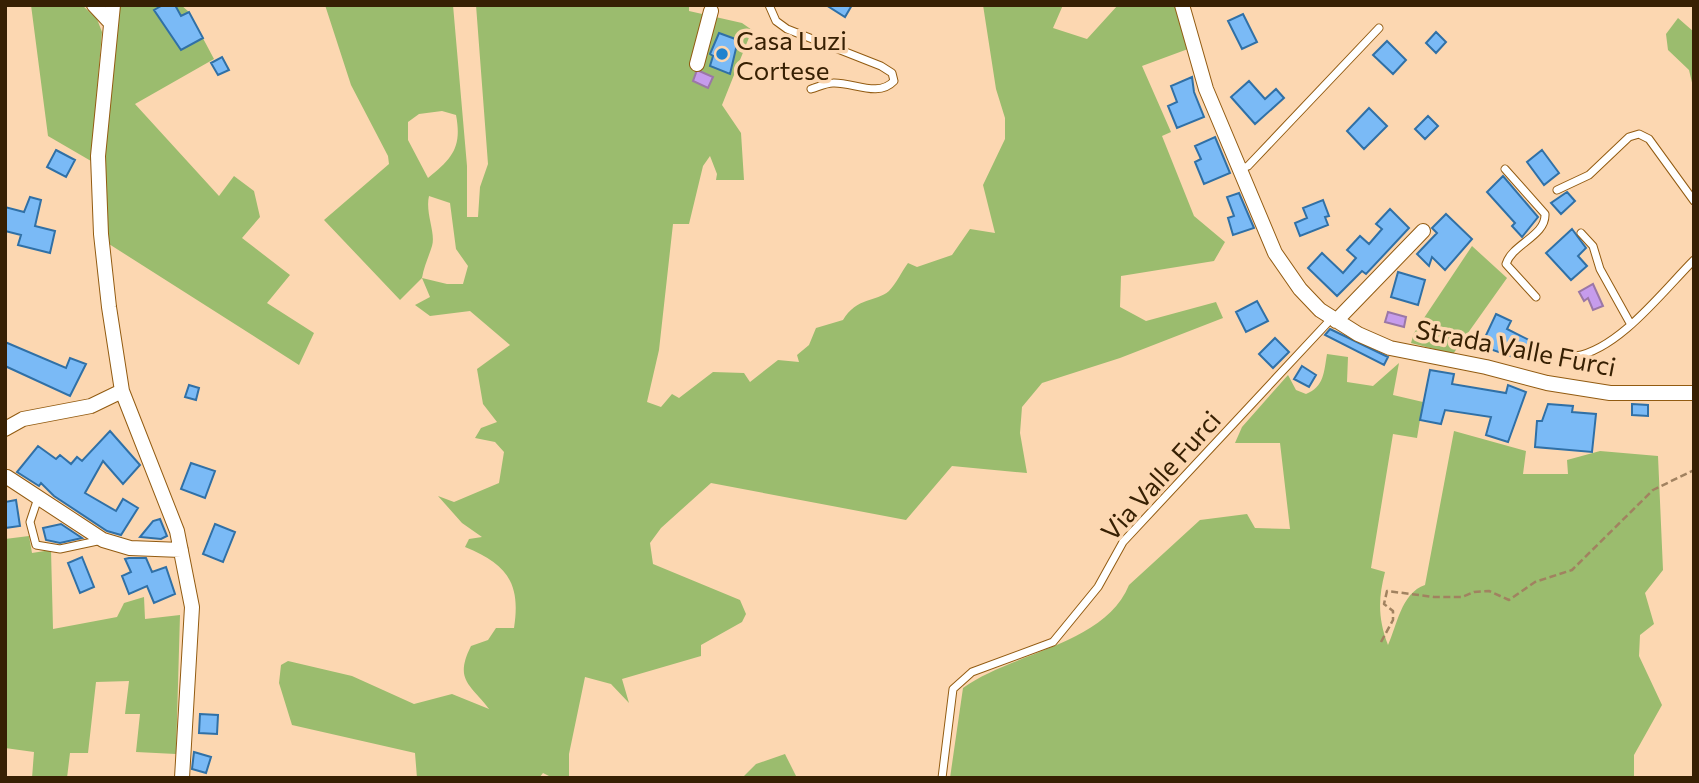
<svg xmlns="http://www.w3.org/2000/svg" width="1699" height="783" font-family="Commissioner,sans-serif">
  <rect width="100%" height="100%" fill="#fcd7b1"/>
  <path fill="#9bbc6e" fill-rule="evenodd" d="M31,5H82L97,19L102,32L91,161L48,136Z
    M117,5H181L189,12L214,59L135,104L219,196L234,176L254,191L260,217L242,238L290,275L267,303L314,333L299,365L109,244L102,140Z
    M325,5H453L467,166V217H478L480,187L488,164L476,5H689V11L742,23L752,30L722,105L741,133L744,180H716L717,174L710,156L703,166L689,224H673L659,350L647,402L661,407L672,394L679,398L713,372L744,373L750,382L778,360L799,362L797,355L809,345L816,328L843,320C857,297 876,302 889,291C896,284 902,271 908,263L917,267L952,255L970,229L995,233L983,185L1005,139V118L996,89L983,5H1063L1053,28L1087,39L1118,5H1176L1188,49L1142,66L1171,132L1162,136L1194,216L1225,242L1214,261L1121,276L1120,307L1146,321L1216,302L1223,318L1120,358L1042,383L1022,407L1020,433L1027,473L952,466L906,520L711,483L661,528L650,543L653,564L740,600L746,614L742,622L701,645V656L622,679L629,703L611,684L585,677L569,754V778H553L543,773L539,778H417L415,753L292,725L279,683L281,665L288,661L352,676L414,704L452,694L489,709C470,684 454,680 471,646L488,640L496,628H514C521,583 507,564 465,547L469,539L482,537L462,523L438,496L454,502L499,483L504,452L495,442L475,438L481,428L497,422L483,404L477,369L510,345L470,311L430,316L415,305L430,297L422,278L400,300L324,220L389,164L388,156L351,85ZM442,111L456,115C462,147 453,158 428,178L408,140V122L419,114ZM429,196L450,203L456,249L468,266L463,284H447L422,278C424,266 429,256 432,246C436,233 425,213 429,196Z
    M1678,18L1694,32V91L1689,70L1668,50L1666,34Z
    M1472,246L1507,278L1453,354L1411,343L1414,333Z
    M1327,354L1348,357L1347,382L1373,386L1399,363L1393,395L1423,402L1417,438L1393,434L1371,568L1385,572C1378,599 1378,619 1388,645C1397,626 1401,593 1425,585L1454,431L1526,451L1523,474H1568L1567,460L1600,451L1658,456L1663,570L1645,593L1654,624L1640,635L1639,656L1662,705L1634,755V778H950L963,688C1012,652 1105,645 1129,585L1200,520L1247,514L1255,528L1290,529L1280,443H1235L1242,427L1288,375L1296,390L1306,394C1324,387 1324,372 1327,354Z
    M29,536L32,553L51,550L53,629L117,617L124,603L144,597L145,619L180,615L176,754L136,752L140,714H125L129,681L96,682L88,753H70L67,778H32L34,752L5,748V539Z
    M785,754L797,778H742L756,764Z"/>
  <path fill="#c69cec" stroke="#9b77a6" stroke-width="2" d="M697,70L713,77L708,88L693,81Z
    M1593,284L1603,306L1593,310L1588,298L1584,301L1579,292Z
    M1388,312L1406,317L1404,327L1385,322Z"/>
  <path fill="#7abaf6" stroke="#3070a6" stroke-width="2" d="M163,5H175L181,16L189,12L203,38L181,50L154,10Z
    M826,5H852L845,17Z
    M1243,14L1257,42L1242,49L1228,21Z
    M1436,32L1446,42L1436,53L1426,43Z
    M719,33L738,40L730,74L710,66L713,56L710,54Z
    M1387,41L1406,60L1393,74L1373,55Z
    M222,57L229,70L218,75L211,63Z
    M1192,77L1194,92L1204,117L1177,128L1168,106L1177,102L1171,86Z
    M1249,81L1265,99L1276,89L1284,98L1255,124L1231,97Z
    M1369,108L1387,126L1364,149L1347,131Z
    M1428,116L1438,126L1425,139L1415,129Z
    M1215,137L1230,173L1204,184L1195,162L1201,159L1195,146Z
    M56,150L75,160L66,177L47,167Z
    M1542,150L1559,173L1544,185L1527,162Z
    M1503,176L1538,217L1522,237L1512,226L1515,223L1487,192Z
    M1567,192L1575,201L1561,214L1551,203Z
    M1239,193L1254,228L1233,235L1228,218L1234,216L1227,197Z
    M30,197L41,200L35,226L55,231L50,253L18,245L21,235L5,231V207L24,212Z
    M1323,200L1329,216L1325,217L1328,225L1300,236L1295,223L1307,218L1303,208Z
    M1390,209L1409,228L1366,274L1362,271L1337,296L1308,268L1322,253L1343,273L1356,258L1347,250L1360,236L1369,244L1382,229L1376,224Z
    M1446,214L1472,239L1445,270L1432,257L1429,266L1417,254L1437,233L1432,228Z
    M1572,229L1586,248L1578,256L1587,266L1571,280L1546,253Z
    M1398,272L1425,280L1418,305L1391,297Z
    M1257,301L1268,321L1246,332L1236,312Z
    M1496,314L1511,321L1507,329L1531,341L1522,360L1481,346Z
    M1330,329L1388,357L1384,365L1325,335Z
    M1275,338L1289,352L1273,368L1259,354Z
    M5,342L66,368L70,358L86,364L70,396L5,366Z
    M1302,366L1316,375L1309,387L1294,379Z
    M1430,370L1454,374L1452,384L1506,393L1508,385L1526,392L1508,442L1486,435L1491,417L1445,410L1441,424L1420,420Z
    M189,385L199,388L196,400L185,397Z
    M1548,404L1573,406L1572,412L1596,414L1592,452L1535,447L1537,421H1542Z
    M1632,404L1648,405V416L1632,415Z
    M110,431L140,465L123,484L103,461L85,493L116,511L123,499L138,508L121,535L107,531L54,496L41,483L39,486L17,472L38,446L56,459L60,455L71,464L77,457L82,461Z
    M191,463L215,471L205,498L181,489Z
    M16,500L20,526L5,528V502Z
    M160,519L167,536L161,539L140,537L153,521Z
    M61,524L82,538L60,543L46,540L43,528Z
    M215,524L235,532L223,562L203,554Z
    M82,557L94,587L80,593L68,563Z
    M129,558H146L152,572L166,567L175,594L154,603L147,586L129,594L122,576L131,572L125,559Z
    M200,714L218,715L217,734L199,733Z
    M194,752L211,757L206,773L192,769Z"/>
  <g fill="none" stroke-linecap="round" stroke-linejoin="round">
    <g stroke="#925b11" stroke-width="9">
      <path id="service" d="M769,5L776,21L787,29L881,66L892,73L894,81C878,98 853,82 833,83C826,83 818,87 811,89
        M1240,169L1248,166L1379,28
        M1505,169L1545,214C1546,236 1512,244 1506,264L1536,297
        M1557,190L1589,175L1629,137L1639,134L1649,139L1694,201
        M1581,233L1593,246L1600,269L1630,323
        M1576,356C1619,349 1663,291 1694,260
        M38,498L30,522L36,545L60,549L102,540
        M942,778L953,689L972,672L1053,642L1098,587L1123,542L1332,318"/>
    </g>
    <g stroke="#925b11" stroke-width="16">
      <path id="minor" d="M94,5L109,21
        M113,5L98,156L101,234L109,307L122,391L177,531L192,607L182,778
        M1182,5L1206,89L1275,253L1300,289L1320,310L1358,334L1390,348L1486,367L1547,383L1610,393H1694
        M697,64L711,11
        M1336,321L1423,231
        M5,429L23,419L91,406L122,391
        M7,477L103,540L130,548L181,550"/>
    </g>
    <path stroke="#a18260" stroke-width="2.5" stroke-dasharray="7 3.5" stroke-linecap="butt" d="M1381,642L1393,620V611L1384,604L1387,591L1434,597H1462L1474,592L1489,591L1509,600L1535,582L1572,570L1653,490L1694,470"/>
    <use href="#service" stroke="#fff" stroke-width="7"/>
    <use href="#minor" stroke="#fff" stroke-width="14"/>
  </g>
  <circle fill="#2082ce" stroke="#fcd7b1" stroke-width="2.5" cx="722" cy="54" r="7"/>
  <g text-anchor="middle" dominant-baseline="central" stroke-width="7" stroke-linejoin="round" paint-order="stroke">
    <g font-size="26" fill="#372003" stroke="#fcd7b1" text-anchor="start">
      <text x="736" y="39">Casa Luzi<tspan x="736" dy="30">Cortese</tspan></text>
    </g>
    <g font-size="26" fill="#372003" stroke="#fcd7b1">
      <text transform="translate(1516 347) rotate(11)">Strada Valle Furci</text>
      <text transform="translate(1160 475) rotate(-48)">Via Valle Furci</text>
    </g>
  </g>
  <rect width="1699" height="783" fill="none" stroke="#372003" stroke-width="14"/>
</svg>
